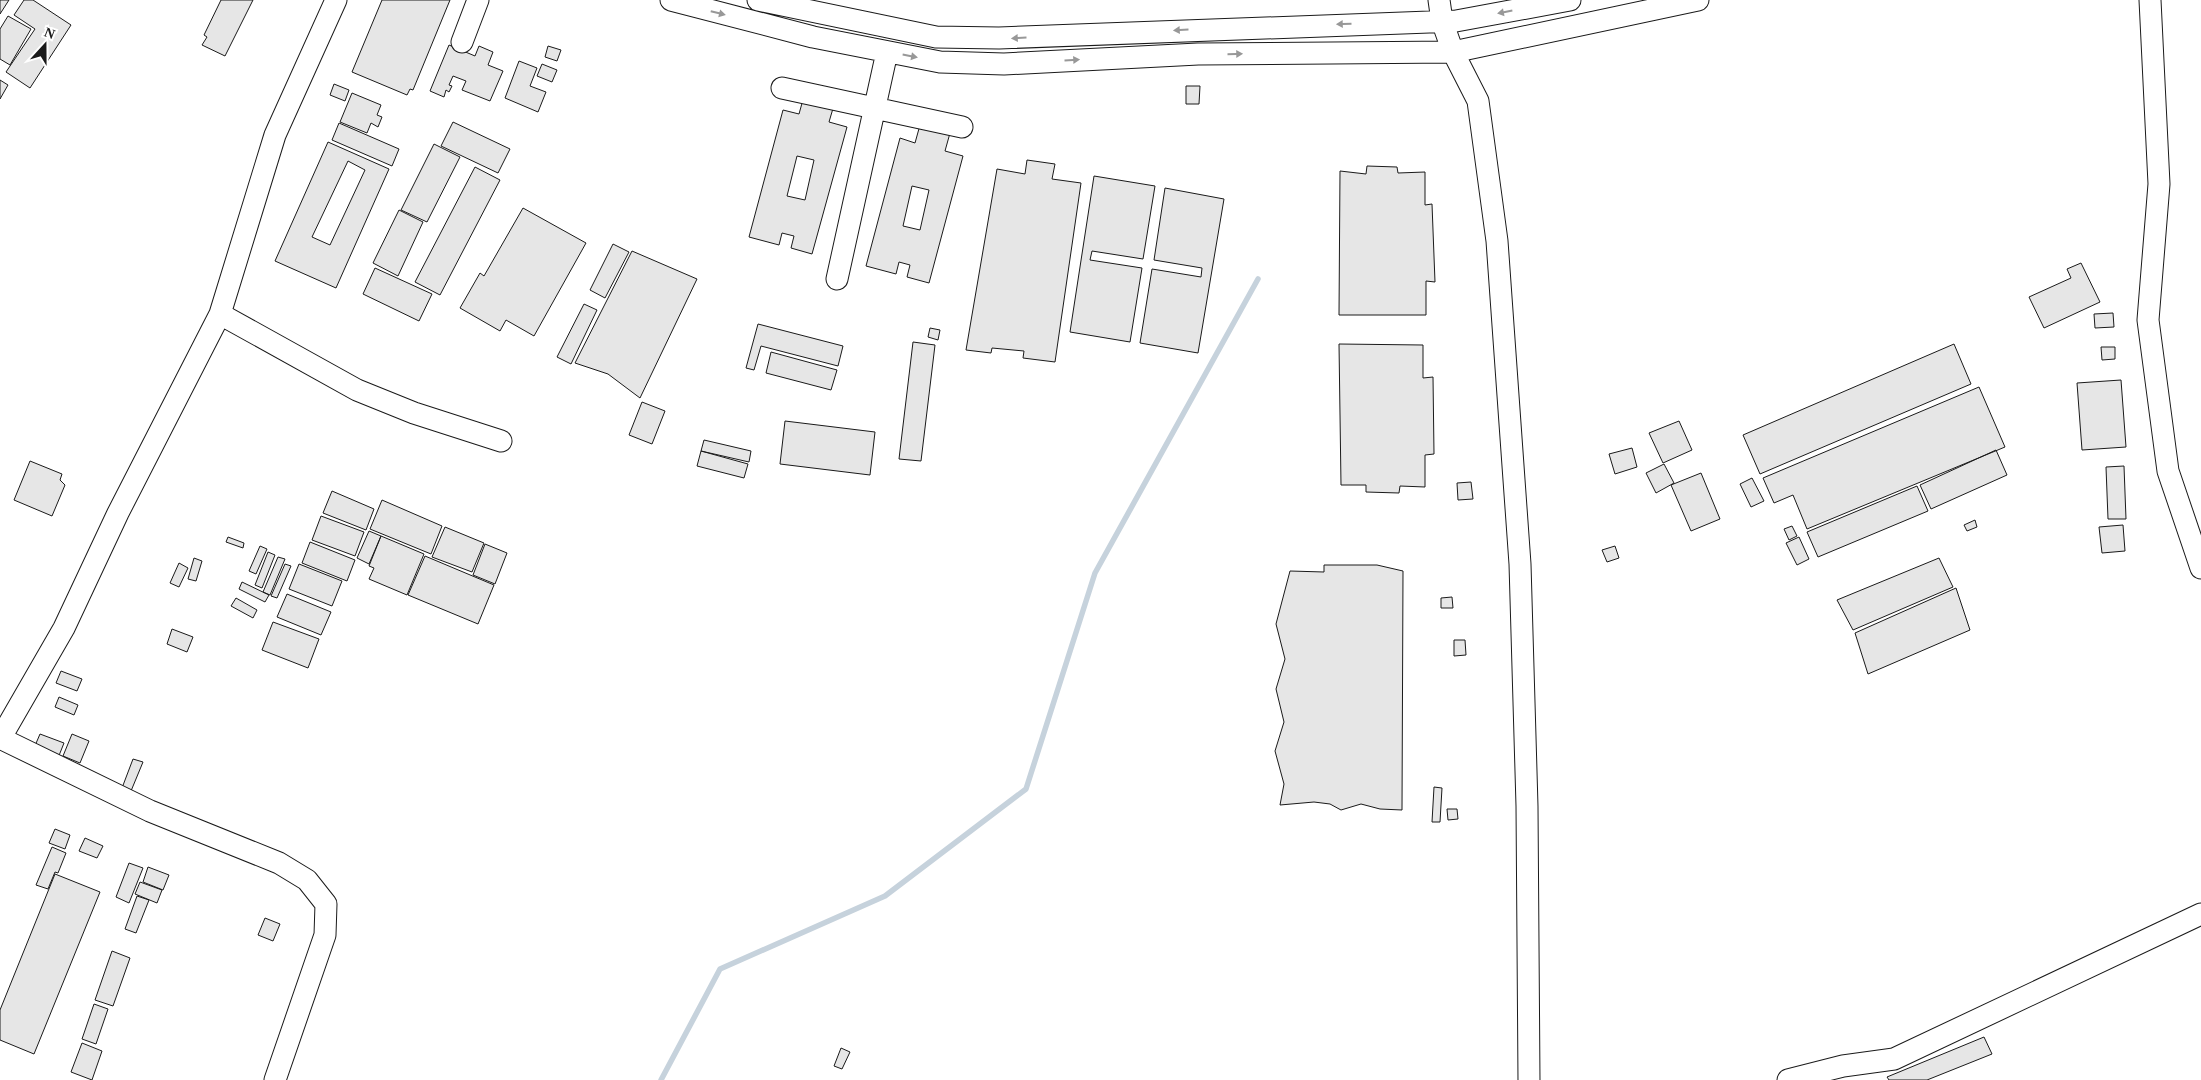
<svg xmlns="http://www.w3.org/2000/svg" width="2201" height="1080" font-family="Georgia,serif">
  <rect width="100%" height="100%" fill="#fff"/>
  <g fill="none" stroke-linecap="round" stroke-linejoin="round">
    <path stroke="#c6d2dc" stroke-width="5.5" d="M661,1080L720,969L885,896L1026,789L1095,573L1258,279"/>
  </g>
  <path fill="#e6e6e6" stroke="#1a1a1a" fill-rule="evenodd" d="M0,0H9L0,14Z
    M24,0H33L71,25L30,88L6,72L35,29L14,15Z
    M221,0H253L225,56L202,45L207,37L204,35Z
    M382,0H450L413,90L410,89L407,95L352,72Z
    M8,16L31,29L10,65L0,59V29Z
    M449,45L475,56L479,46L493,52L488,65L503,71L490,101L462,90L466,81L453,76L449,85L452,86L449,92L446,90L444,97L430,91Z
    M548,46L561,50L557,61L545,57Z
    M519,61L537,68L530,86L546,92L538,112L505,98Z
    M542,64L557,70L552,82L537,76Z
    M0,80L8,85L0,99Z
    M334,84L349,90L345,101L330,95Z
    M1186,86H1200L1199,104H1186Z
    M352,93L381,105L377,115L382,117L378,127L371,123L367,133L340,122Z
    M804,96L834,105L829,122L847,127L812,254L791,248L794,236L782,233L779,245L749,237L783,110L799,114ZM797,156L814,160L805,200L787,196Z
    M453,122L510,149L498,173L441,146Z
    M339,123L399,149L392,166L332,140Z
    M920,125L950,133L945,151L963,156L929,283L907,277L910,265L899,262L896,274L866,266L900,138L915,143ZM912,186L929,190L920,230L903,226Z
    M328,142L389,169L336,288L275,261ZM348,161L365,170L330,245L312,237Z
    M434,144L460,157L427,222L401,210Z
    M1027,160L1055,164L1052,179L1081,183L1055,362L1023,358L1024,351L992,348L991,353L966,350L997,169L1025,174Z
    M1367,166L1397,167L1398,173L1425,172V205L1432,204L1435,282L1426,281V315H1339L1340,171L1366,174Z
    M475,167L500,180L440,295L415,282Z
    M1094,176L1155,186L1143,259L1092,251L1090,260L1142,268L1130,342L1070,332Z
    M1165,188L1224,199L1198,353L1140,343L1152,269L1201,277L1202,268L1154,260Z
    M523,208L586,243L534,336L506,320L500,331L460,308L480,273L484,276Z
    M399,210L423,222L398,276L373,263Z
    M613,244L629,252L605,298L590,290Z
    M632,251L697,279L640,398L608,374L575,363Z
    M2081,263L2100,302L2044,328L2029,297L2071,278L2067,269Z
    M375,268L432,294L419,321L363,294Z
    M584,304L597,310L571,364L557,357Z
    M2113,313L2114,327L2095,328L2094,314Z
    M758,324L843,346L838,366L761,346L754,370L746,368Z
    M930,328L940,330L938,340L928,337Z
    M913,342L935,345L921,461L899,459Z
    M1339,344L1423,345V378L1433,377L1434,454L1425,455V487L1400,486L1399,493L1366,492V485H1341Z
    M1954,344L1971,384L1760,474L1743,435Z
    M2101,347H2115V359L2102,360Z
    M771,352L837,370L831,390L766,373Z
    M2121,380L2126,447L2082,450L2077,383Z
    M1979,387L2005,447L1807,529L1793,495L1774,503L1763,478Z
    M642,402L665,411L652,444L629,435Z
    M785,421L875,432L870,475L780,464Z
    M1679,421L1692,450L1663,463L1649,433Z
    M704,440L751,451L749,462L701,451Z
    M1632,448L1637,467L1615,474L1609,454Z
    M1996,450L2007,475L1931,509L1920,485Z
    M701,451L748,464L744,478L697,466Z
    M30,461L62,474L60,480L65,485L52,516L14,500Z
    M1664,464L1674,483L1656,493L1646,473Z
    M2124,466L2126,519H2108L2106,467Z
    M1701,473L1720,519L1691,531L1671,485Z
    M1752,478L1764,501L1751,507L1740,484Z
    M1471,482L1473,499L1458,500L1457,483Z
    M1917,486L1928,511L1818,557L1807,532Z
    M332,491L374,509L366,530L323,513Z
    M382,500L442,526L431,554L370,529Z
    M321,516L364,532L355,556L312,540Z
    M1975,520L1977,527L1967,531L1964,525Z
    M2123,525L2125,551L2102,553L2099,527Z
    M1792,526L1797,536L1789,540L1784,529Z
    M445,527L484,543L472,572L432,557Z
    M369,531L381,536L369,564L357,558Z
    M381,536L424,554L407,595L369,579L374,568L369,566Z
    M228,537L244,543L243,548L226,542Z
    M1799,537L1809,559L1797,565L1786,543Z
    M310,542L355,560L347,581L302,563Z
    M485,544L507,553L495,584L473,575Z
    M260,546L267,549L256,574L249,571Z
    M1615,546L1619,558L1607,562L1602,550Z
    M268,552L275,555L262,588L255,585Z
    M425,556L494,585L478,624L408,595Z
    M278,557L285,559L270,595L263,592Z
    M194,558L202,561L196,581L188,579Z
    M1939,558L1953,587L1853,630L1837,600Z
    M179,563L188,568L179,587L170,583Z
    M285,564L291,566L277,598L271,596Z
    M299,564L342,581L332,606L289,589Z
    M1324,565H1377L1403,571L1402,810L1380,809L1361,804L1341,810L1330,804L1314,802L1280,805L1284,784L1275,751L1284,722L1276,689L1285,659L1276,624L1290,571L1324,572Z
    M242,582L269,595L265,602L239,589Z
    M1956,588L1970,630L1868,674L1855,633Z
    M287,594L331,612L321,635L277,617Z
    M1452,597L1453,608H1441V598Z
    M236,598L257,610L253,618L231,606Z
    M273,622L319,639L308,668L262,650Z
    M172,629L193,637L187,652L167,644Z
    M1454,640H1465L1466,655L1454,656Z
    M61,671L82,679L77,691L56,683Z
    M59,697L78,705L74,715L55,707Z
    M40,734L64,743L58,758L34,748Z
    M72,734L89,741L80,763L63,756Z
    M133,759L143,762L131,791L122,788Z
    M1434,787L1442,788L1440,822H1432Z
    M1447,809H1457L1458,819L1448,820Z
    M55,829L70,835L65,849L49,843Z
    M85,838L103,846L97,858L79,851Z
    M52,847L66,853L58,873L55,872L48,889L36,885Z
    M129,863L143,868L129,903L116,897Z
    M148,867L169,875L163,890L143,882Z
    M55,874L100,892L34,1054L0,1040V1010Z
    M140,882L162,890L157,903L135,894Z
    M137,896L149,900L136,933L125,929Z
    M265,918L280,924L273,941L258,935Z
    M112,951L130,958L113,1006L95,1000Z
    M94,1004L108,1009L96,1044L82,1039Z
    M1984,1037L1992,1054L1927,1080H1889L1887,1077Z
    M82,1043L102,1051L92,1080L71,1072Z
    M841,1048L850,1052L842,1069L834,1066Z"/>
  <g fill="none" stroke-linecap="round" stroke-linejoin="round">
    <g stroke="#1a1a1a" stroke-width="23">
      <path id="minor" d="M336,0L275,135L220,314L357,390L414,413L501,441
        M671,0L813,37L940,62L1004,64L1198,54L1453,52L1698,0
        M758,0L936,37L999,38L1456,21L1570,0
        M1439,0L1442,21L1453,52L1478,101L1497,241L1520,564L1527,806L1529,1080
        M2150,0L2159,184L2148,320L2168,471L2201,568
        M462,42L478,0
        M782,88L962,127
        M837,279L887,52
        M0,738L150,811L279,863L307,880L326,904L325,935L275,1080
        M0,739L64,628L118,513L220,314
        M1788,1080L1843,1066L1894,1059L2201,914"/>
    </g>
    <use href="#minor" stroke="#fff" stroke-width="21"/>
  </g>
  <defs><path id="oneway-solid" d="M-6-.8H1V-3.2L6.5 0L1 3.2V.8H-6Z" transform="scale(1.25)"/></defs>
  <g fill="#989898">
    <use href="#oneway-solid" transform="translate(1505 12) rotate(169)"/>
    <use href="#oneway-solid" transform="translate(718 13) rotate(14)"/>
    <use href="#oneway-solid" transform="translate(1344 24) rotate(178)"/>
    <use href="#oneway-solid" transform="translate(1181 30) rotate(177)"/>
    <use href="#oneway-solid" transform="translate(1019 38) rotate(177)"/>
    <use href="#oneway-solid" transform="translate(1235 54) rotate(-1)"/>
    <use href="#oneway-solid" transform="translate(910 56) rotate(11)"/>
    <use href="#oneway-solid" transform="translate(1072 60) rotate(-3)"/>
  </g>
  <g transform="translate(45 45) rotate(21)" stroke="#ffffff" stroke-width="4" paint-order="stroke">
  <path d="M0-4L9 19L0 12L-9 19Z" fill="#1a1a1a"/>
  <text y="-8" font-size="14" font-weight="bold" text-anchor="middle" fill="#1a1a1a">N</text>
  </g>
</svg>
